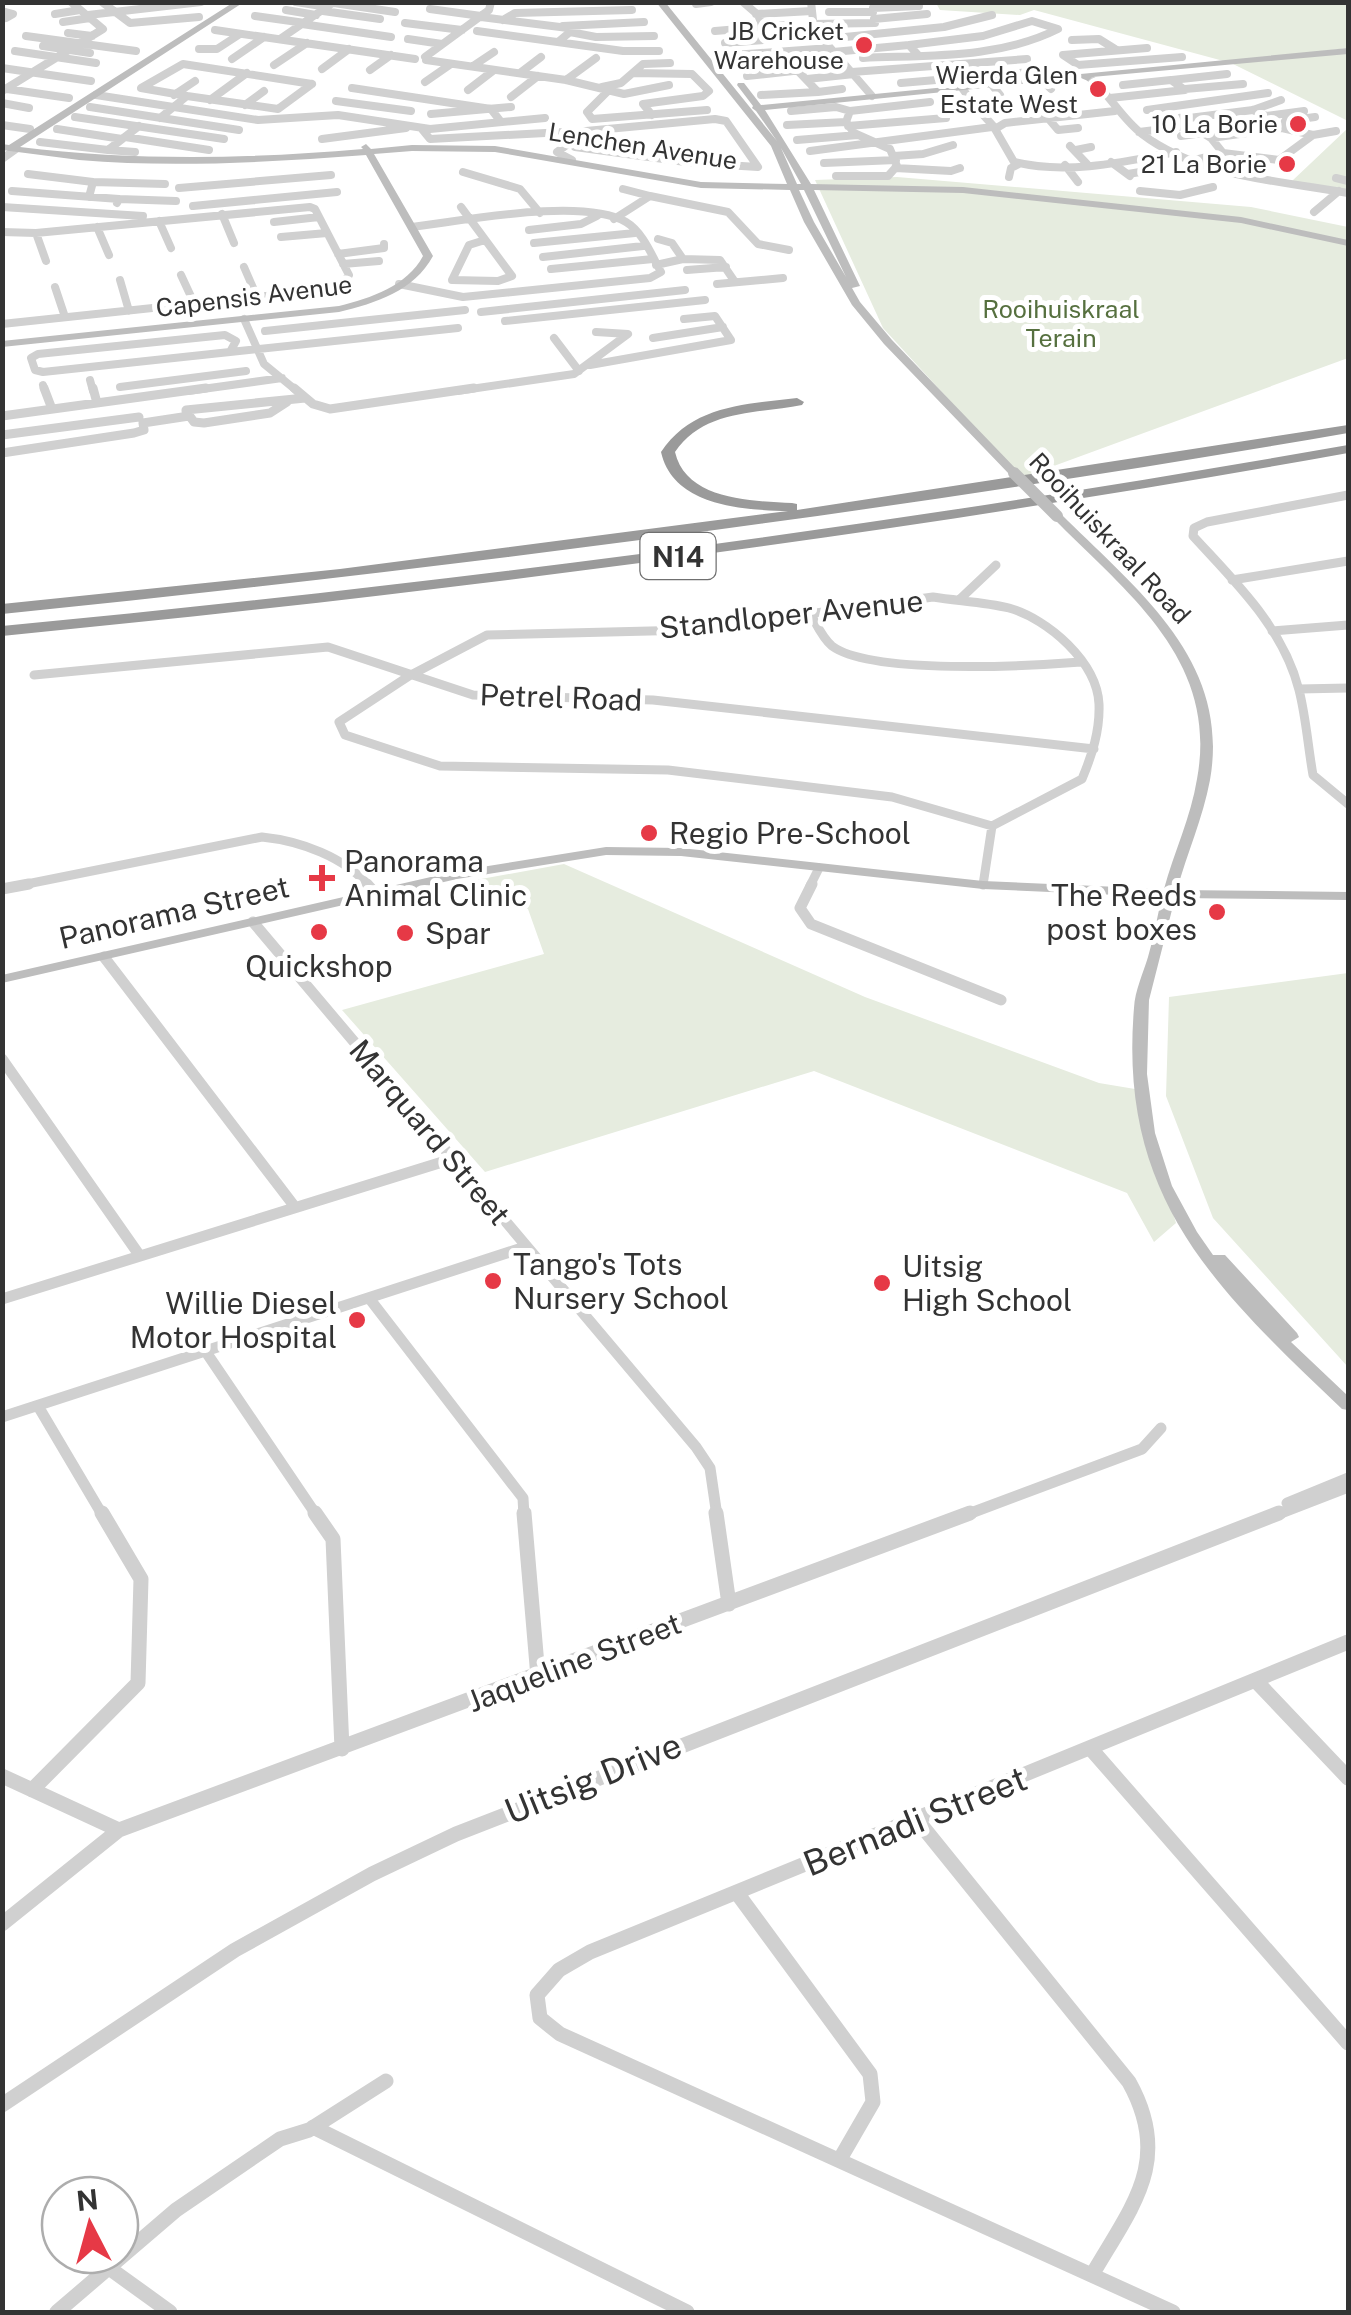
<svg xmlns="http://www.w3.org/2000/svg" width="1351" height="2315" font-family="'Public Sans',sans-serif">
  <rect width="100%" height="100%" fill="#fff"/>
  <path fill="#e6ecdf" d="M936,3H1348V48L1232,62L1348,52V121L1231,63L1034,10L1020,15L940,10Z
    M1348,128V192L1292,181Z
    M897,177L1251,207L1348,227V358L1021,478L883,328L815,180Z
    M564,864L865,997L1099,1083L1135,1089L1176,1223L1154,1242L1127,1193L814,1071L485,1172L342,1010L544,954L528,909L459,883Z
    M1348,973V1367L1213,1218L1166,1096L1169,997Z"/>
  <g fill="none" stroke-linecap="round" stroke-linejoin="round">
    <path stroke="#d0d0d0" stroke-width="8" d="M102,2L130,23L199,17
      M296,2L328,7
      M743,2L758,15L763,27L788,25
      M811,2L814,29L872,96
      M334,3L395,12
      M696,4L711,2
      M873,8L919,6
      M430,9L481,16
      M286,10L316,15
      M2,11L13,14L6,18
      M323,11L380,19
      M829,12H873
      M55,14L80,10
      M756,14L812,11
      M88,15L201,2
      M255,16L305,23
      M481,17L568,28L570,32L558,42
      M874,19L927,14
      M503,20L515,13L632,10
      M63,22L90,18
      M405,23L462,30
      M302,24L391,37
      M812,24L875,23
      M563,26L644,22
      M215,30L415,59
      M477,31L623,51H659
      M715,31L763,27
      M570,32L596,37L654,36
      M68,33L92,36
      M26,36L136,51
      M845,37L944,27L992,15
      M280,39L334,2
      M408,39L442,44
      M1072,40L1099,39L1115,49
      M725,43L800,37
      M43,46L90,53
      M1147,48L1063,55L1078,65L1182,57
      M199,49H217L240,34
      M15,51L96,63
      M833,52L909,45
      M733,55L830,48
      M425,57L489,10L491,2
      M863,58C929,55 998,59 1058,29L1032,21L983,36L909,45L918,55
      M232,59L264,37
      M426,60L566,80L624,94L669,85
      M762,60L812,57
      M274,65L307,43
      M473,66L494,52
      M2,68L91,81
      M322,69L349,49
      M370,70L391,55
      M852,72L1027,59
      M520,73L541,57
      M633,73L692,74L709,91L703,96L643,104L652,115
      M747,76L820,68
      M1090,78C1110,95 1122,119 1142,134C1198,177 1281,181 1348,193
      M807,79L854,74
      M566,80L596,58
      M1042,80L1051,89
      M1172,80L1227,74
      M425,82L451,64
      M901,83L1031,72
      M992,85L1000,95
      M602,87L621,83L643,64L670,63
      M352,88L491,109L501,122
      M962,88L970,99
      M7,89L69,98
      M1185,89L1243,84
      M468,90L494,70
      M2,91L103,29L71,2
      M607,92L587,112L592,119L707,110
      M818,92L842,89
      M96,95L258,120L338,115L430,129L545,118
      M174,95L195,81
      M761,95L818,92L798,71
      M187,96L141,88L183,64L312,84
      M511,97L538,76
      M1110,98L1185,90L1171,80L1123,85
      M210,100L247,73
      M336,101L411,111
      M2,103L29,108
      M1036,104L1058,130L1078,128
      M245,105L264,91
      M90,107L239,130
      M977,108L995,128
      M1147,110L1268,93
      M1253,110L1266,116L1304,111
      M791,111L836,107L850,111
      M1115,111L1005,123L995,129L1014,162C1066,175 1124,162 1176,152
      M431,114L511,107
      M75,117L224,139
      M160,118L187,96L278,109L312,84
      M1181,119L1253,110L1281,100
      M2,125L30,129
      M787,125L846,122
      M848,126L946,118
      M421,128L430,139L564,132
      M1282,128L1285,121L1315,117
      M1282,128L1313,135L1279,160L1223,153L1211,138Z
      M57,129L122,139
      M1139,132L1188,126L1180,118
      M1313,135L1336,131
      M1181,136L1203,133L1211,138
      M125,137L209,150
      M322,139L406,128
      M797,140L858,135
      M40,142L108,150L139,126
      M1070,146L1087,164
      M108,150L135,152
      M1076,150L1091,147
      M810,151L992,127
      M894,156L923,154L953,145
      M2,159L16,149
      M1199,159L1223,153
      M572,160L557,152L586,131L715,119L726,121L758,167L693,163L575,147
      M1111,162L1130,176
      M824,163L896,160
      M1065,165L1078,182
      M895,168L951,171L960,168
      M463,172L520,189L540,213
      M28,174L93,182
      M1128,174L1146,171
      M836,176H888L897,166L890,149L854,133L846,122L850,111L930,102
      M1009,177L1011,168L1019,164
      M1336,178L1348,181
      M179,188L331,175
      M623,189L650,196
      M12,191L119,199
      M1140,191L1180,195L1213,187
      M89,197L93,182L165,184
      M117,203L119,199L176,201
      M193,206L337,192
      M2,207L143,216
      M461,207L512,276L498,281L452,280L469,245L485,240
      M1314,212L1339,191
      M222,214L234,243
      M614,219L650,196L728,212L758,244L789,250
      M159,221L171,248
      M274,222L319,217
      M97,227L109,255
      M529,230L581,224L597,216
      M2,232L36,233L310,207L315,209L349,275L343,283L322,290L2,324
      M36,233L46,261
      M281,237L327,233
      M658,239L672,243L683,259
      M534,243L635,233
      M338,254L384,248V244
      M543,257L643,246
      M343,264L379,261
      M656,265L683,259L720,260L735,282
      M244,267L257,297
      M551,269L653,259
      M687,270L726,267
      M181,275L194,303
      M120,280L129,311
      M399,284L463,297L650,278L661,272C652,256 643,232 626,222C582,197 463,221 412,227
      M717,284L783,278
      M55,287L65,317
      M481,312L685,290
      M244,319L264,364L297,391
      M505,321L705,300
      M265,331L465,310
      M225,335L236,341L230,352L43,372L35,370L31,358L38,354Z
      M554,338L579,371
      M653,338L723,327
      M230,352L458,328
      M590,365L731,340L715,316L684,319
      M90,380L93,391
      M43,385L45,391
      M120,387L246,371
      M188,391L282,378
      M457,391L574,374L628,334L596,332"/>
    <path stroke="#d0d0d0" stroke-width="9" d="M44,388L52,409
      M93,388L97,403
      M294,388L313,404L330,409L474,388
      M186,410L305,398
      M186,411L194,422L204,423L270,413L287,402
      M2,416L206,388
      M2,435L139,417
      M2,453L134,433L144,430L143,423L189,416
      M1348,495L1207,522L1194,528L1193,536C1235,582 1283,627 1299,690C1306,717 1308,747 1313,775L1348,804
      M1232,580L1348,561
      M933,597C958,601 985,602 1009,608C1048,619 1097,662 1099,704C1100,731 1092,755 1082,779L992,826L892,797L668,770L440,766L345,735L339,722L409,676L487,635L690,630Z
      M960,599L996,565
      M810,613C816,623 822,638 832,646C871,675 1029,666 1081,662
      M1272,631L1348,625
      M34,675L328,647L473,695L653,700L1094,749
      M1299,689L1348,688
      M983,885L992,826
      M17,886L262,837C301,841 344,857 369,886
      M810,886L819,868"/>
    <path stroke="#d0d0d0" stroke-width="11" d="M367,884L375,893
      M812,884L800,908L811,924L1001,1000
      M2,889L29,884
      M253,922L696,1447L710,1468L717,1516
      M104,957L295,1207
      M2,1059L140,1256
      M369,1298L523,1498L524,1516
      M2,1299L452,1159
      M206,1352L317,1516
      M38,1406L103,1516
      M2,1417L525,1247
      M1287,1503L1348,1478
      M963,1516L1142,1449L1161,1428
      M1273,1516L1348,1487"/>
    <path stroke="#d0d0d0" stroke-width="15" d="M315,1513L333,1539L342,1749
      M524,1513L538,1677
      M716,1513L729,1604
      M1255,1680L1348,1778
      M1091,1749L1348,2043
      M2,1776L119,1830
      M32,1790L138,1683L141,1579L102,1513
      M918,1821L1129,2082C1173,2161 1132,2206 1092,2275
      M737,1893L870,2074L873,2102L840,2159
      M2,1924L119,1830L970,1513
      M2,2105L235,1950L372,1874L456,1834L1279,1513
      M313,2127L687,2312
      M109,2268L170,2312
      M57,2312L176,2210L280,2139L309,2130L386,2081
      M1173,2312L560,2034L540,2018L537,1995L559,1970L590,1952L1348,1642"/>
    <path fill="#bdbdbd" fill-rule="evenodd" d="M234,2H244L20,147C134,161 248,159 363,149L361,147L366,144L371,149L412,145L495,146L701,182L787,184L771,146L656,2H665L777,141L756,111L752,108L753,106L737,85L738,83H744L761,105L1348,48V54L1092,77L1088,81L1081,78L765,110L811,184L963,187L1241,217L1348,240V246L1241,223L963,193L814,190L860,286L852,288L860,302L892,340L1018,471V475H1010L884,344L852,305L804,222L790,190L701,188L495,152L412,151L374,154L433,256C414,291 376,303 339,312L2,347V341L339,306C371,298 407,286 423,256L366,155C271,162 174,168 79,160C54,157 28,153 2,150V144L9,145ZM781,148L801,184H797ZM799,190H804L846,277L814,222Z
      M1057,513L1061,514C1137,590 1231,660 1210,780C1203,818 1187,853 1177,890L1348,892V900L1175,898L1149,1000L1147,1074L1155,1133L1172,1186L1197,1232L1213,1255H1225L1297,1333L1299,1337L1291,1342L1348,1396V1410L1342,1409C1215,1288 1118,1198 1134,1008C1135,990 1143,974 1148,957C1154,937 1157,917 1162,897L983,889L681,856L606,855L457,879L2,983V975L457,871L606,847L681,848L983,881L1164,889C1174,852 1191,817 1197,779C1219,660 1128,594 1053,518V514Z"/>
    <path fill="#9a9a9a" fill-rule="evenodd" d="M797,398L804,402L802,405C757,414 704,409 675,452C686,500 751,501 792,503L797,504V510L1348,425V433C902,510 453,568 2,614V604L340,569L788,511C742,510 673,506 661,452C692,405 746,404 797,398Z
      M1348,445V453C902,533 454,592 2,636V626C454,583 902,524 1348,445Z"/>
    <path stroke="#bdbdbd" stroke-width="12" d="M1014,473L1057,516"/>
  </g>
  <g fill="#e63946" stroke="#fff" stroke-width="4">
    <circle cx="864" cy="45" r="10"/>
    <circle cx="1098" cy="89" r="10"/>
    <circle cx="1298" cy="124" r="10"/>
    <circle cx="1287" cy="164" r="10"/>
    <circle cx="649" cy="833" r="10"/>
    <path d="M317 863h10v10h10v10h-10v10h-10v-10h-10v-10h10z"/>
    <circle cx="1217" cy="912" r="10"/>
    <circle cx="319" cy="932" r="10"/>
    <circle cx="405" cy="933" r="10"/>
    <circle cx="493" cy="1281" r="10"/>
    <circle cx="882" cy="1283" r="10"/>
    <circle cx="357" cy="1320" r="10"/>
  </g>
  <g text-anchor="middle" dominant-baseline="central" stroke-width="10" stroke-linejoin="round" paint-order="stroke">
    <g font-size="25" fill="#333" stroke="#fff" text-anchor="end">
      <text x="844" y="31">JB Cricket<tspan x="844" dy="29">Warehouse</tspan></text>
      <text x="1078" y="75">Wierda Glen<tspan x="1078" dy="29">Estate West</tspan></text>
      <text x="1278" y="124">10 La Borie</text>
      <text x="1267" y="164">21 La Borie</text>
    </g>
    <g font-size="25" fill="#333" stroke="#fff">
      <text transform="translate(643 146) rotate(9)">Lenchen Avenue</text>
      <text transform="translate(254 296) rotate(-7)">Capensis Avenue</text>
      <text transform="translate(1110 538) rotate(47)">Rooihuiskraal Road</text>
    </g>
    <g font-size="25" fill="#56703f" stroke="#fff">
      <text x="1061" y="309">Rooihuiskraal<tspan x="1061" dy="29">Terain</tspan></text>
    </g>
    <rect fill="#fff" stroke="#707070" stroke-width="2.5" x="640.5" y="533" width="75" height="46" rx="8"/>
    <g font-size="28" font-weight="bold" fill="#333">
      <text x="678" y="556">N14</text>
    </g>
    <g font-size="30" fill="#333" stroke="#fff">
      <text transform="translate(791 614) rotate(-6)">Standloper Avenue</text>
      <text transform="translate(561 697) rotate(2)">Petrel Road</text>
      <text transform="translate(174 912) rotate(-13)">Panorama Street</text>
      <text transform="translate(430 1132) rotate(50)">Marquard Street</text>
      <text transform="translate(574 1662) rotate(-21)">Jaqueline Street</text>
    </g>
    <g font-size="30" fill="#333" stroke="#fff" text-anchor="start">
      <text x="669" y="833">Regio Pre-School</text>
      <text x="344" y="861">Panorama<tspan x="344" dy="34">Animal Clinic</tspan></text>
      <text x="1197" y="895" text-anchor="end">The Reeds<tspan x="1197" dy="34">post boxes</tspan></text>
      <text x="425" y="933">Spar</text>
      <text x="319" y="966" text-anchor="middle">Quickshop</text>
      <text x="513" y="1264">Tango's Tots<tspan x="513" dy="34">Nursery School</tspan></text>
      <text x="902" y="1266">Uitsig<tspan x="902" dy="34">High School</tspan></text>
      <text x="337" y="1303" text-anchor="end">Willie Diesel<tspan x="337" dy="34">Motor Hospital</tspan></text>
    </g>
    <g font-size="35" fill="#333" stroke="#fff">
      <text transform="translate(593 1778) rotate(-22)">Uitsig Drive</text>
      <text transform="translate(915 1821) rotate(-22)">Bernadi Street</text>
    </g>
  </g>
  <rect width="1351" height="2315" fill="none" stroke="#333333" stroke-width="10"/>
  <g transform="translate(90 2225) rotate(354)"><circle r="48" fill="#ffffff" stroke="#adadad" stroke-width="2.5"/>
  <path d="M0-8L18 38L0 25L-18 38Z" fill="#e63946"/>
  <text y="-15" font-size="28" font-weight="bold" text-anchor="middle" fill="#333333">N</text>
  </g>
</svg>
